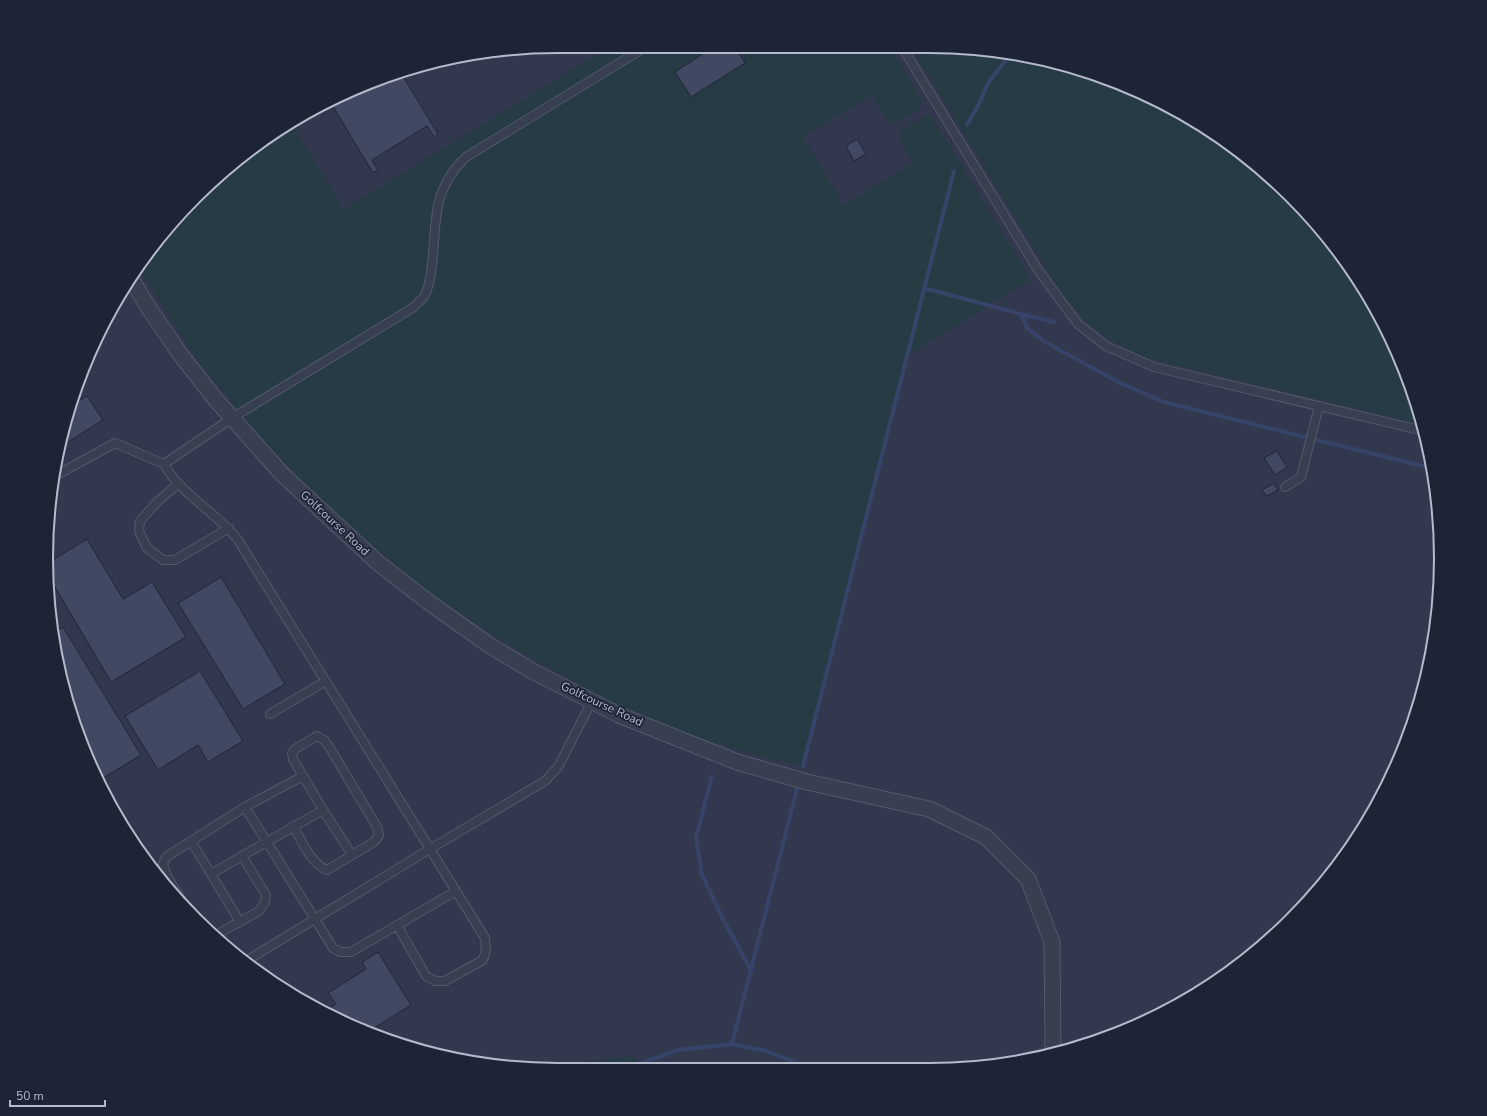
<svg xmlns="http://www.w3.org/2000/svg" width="1487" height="1116" font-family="'Nunito Sans',sans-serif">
  <rect width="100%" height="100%" fill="#242c42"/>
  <path fill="#32394e" d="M558,46L962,47L1061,63L1125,85L1213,132L1291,196L1335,246L1388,332L1424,426L1440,525L1437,625L1414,723L1372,814L1314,896L1241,964L1125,1031L996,1066L524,1069L425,1052L302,1002L221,943L152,870L85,754L56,658L47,592L56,458L99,331L152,246L196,196L302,115L425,64Z"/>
  <path fill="#263b43" d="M611,46L890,47L922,100L921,106L908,116L894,123L883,116L872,95L803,137L844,205L913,163L898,136L901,131L928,115L932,117L1031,279L907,356L803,766L762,757L695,736L612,703L504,642L421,587L315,496L256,432L196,358L139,268L152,246L196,196L291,123L344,209Z
    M911,47H962L1061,63L1125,85L1213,132L1291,196L1335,246L1388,332L1423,425L1147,358L1114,342L1088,324L1062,294Z
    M633,1056L644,1068L523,1069Z"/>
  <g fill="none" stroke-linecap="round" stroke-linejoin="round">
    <path stroke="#37446a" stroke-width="4" d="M967,125L979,104L988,83L1010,55
      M924,288L1021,314L1027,328L1045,342L1120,383L1164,402L1431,468
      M1021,314L1054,322
      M803,766L954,171
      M712,776L696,838L702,875L724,921L751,970
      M732,1044L797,789
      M628,1068L678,1050L732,1044L766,1051L807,1067"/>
  </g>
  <path fill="#404862" stroke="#1f2638" d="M715,46H735L745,63L691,97L675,72Z
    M401,73L438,134L434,137L427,126L372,160L378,170L373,173L331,103Z
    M857,139L866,154L854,161L846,146Z
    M87,396L103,420L60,447L74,404Z
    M1277,451L1287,467L1275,475L1264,458Z
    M1274,483L1278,490L1267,496L1262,490Z
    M87,539L123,599L152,582L186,637L111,682L49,577L53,574L49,567V562Z
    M221,577L285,684L243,709L178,603Z
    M63,627L141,755L100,780L85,754L56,658L53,633Z
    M200,671L243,741L208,762L198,745L158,770L125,716Z
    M378,952L411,1005L371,1030L332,1014L328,1009L336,1004L328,993L366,969L362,962Z"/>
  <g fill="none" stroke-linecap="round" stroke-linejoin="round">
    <g stroke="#535a6c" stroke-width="10">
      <path id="lane" d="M902,47L1038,270L1078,324L1106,346L1154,367L1424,431
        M55,476L115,443L164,464
        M178,484L157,502L140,521L139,531L147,548L163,560H175L229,528
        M1285,487L1301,477L1319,406
        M592,701L558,767L545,781L430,849L238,540C217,513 178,492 164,464L232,418L414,307C416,304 420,301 423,298C436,280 432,225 439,201C444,184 453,169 466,157L647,46
        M270,714L326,681
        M245,807L333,948L340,952H351L456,891
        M293,826C301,840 312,865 327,870L374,842L379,835L377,827L330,748L324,740L317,736L295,749L292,753L293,759L323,810L352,855
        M191,841L240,922
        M211,874L242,856
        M184,904L166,874L163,864L166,857L245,807L303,776
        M214,936L259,911L265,902L266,895L242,856L323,810
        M246,961L430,849L485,938L486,950L483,960L445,981H435L426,976L397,925"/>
    </g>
    <g stroke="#535a6c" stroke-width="17">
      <path id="street" d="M131,279L150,310L180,354L216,400L282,474L377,562L427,601L489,645L532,671L619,715L737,762L807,782L929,809L986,837L1028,879L1052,942L1053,1050"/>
    </g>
    <use href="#lane" stroke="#383f51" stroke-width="8"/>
    <use href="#street" stroke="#383f51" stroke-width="15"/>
  </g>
  <g text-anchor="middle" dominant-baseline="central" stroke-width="3.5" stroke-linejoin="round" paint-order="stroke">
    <g font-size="12" fill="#b5bacc" stroke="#1d2436">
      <text transform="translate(335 523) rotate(43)">Golfcourse Road</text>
      <text transform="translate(602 704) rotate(25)">Golfcourse Road</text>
    </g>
  </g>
  <path d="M0 0H1487V1116H0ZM558 53H929A505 505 0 0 1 1434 558V558A505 505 0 0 1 929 1063H558A505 505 0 0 1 53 558V558A505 505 0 0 1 558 53Z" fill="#1d2436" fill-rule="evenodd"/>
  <path fill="none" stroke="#b5bacc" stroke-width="2" d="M558 53H929A505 505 0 0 1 1434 558V558A505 505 0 0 1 929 1063H558A505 505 0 0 1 53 558V558A505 505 0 0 1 558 53Z"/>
  <path d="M10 1100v6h95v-6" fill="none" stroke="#b5bacc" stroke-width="2"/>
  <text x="16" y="1100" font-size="12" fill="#b5bacc" stroke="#1d2436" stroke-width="3" paint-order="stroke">50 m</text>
</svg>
